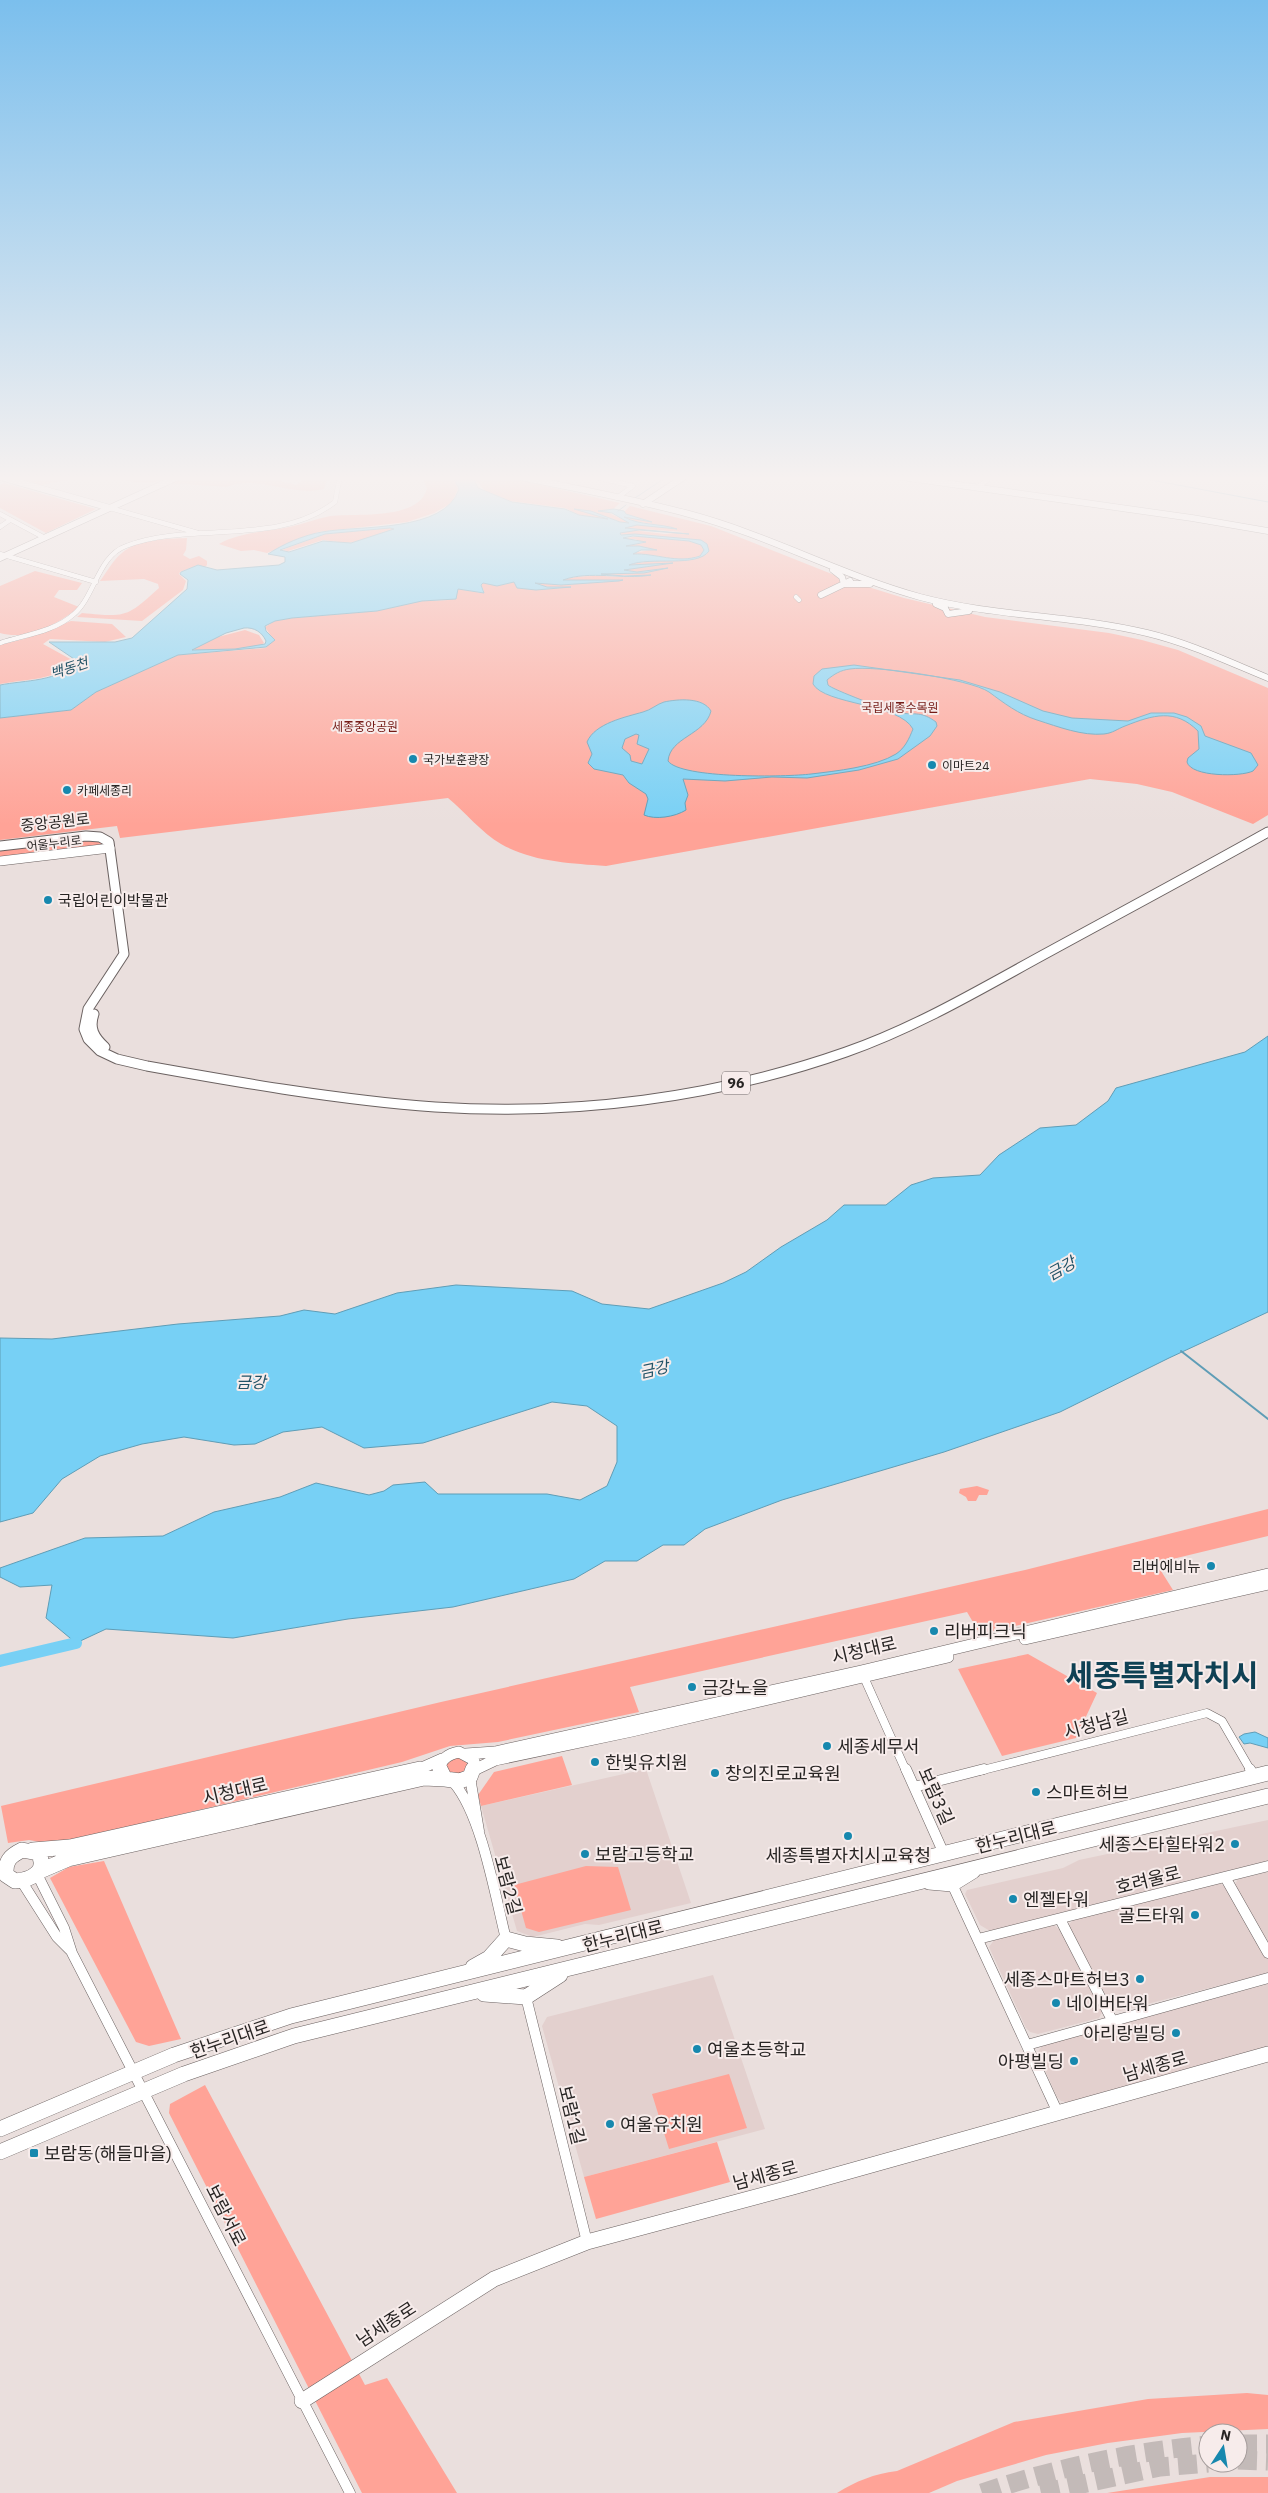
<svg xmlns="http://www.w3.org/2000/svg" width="1268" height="2493" font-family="'IBM Plex Sans','Noto Sans KR',sans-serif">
  <rect width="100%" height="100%" fill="#eadfdd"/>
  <path fill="#e3d0ce" d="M646,1769L691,1903L599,1925L585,1924L533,1937L517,1931L481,1806Z
    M1268,1820V1862L990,1931L980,1925L965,1894L967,1890L1063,1868L1079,1860Z
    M1268,1872V1947L1234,1886L1238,1879Z
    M1219,1883L1227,1888L1268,1957V1973L1120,2011L1112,2009L1071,1932L1069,1925L1074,1918Z
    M1054,1925L1061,1931L1103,2010L1099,2018L1038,2034L1030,2032L1026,2028L989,1947L994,1940Z
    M713,1975L765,2129L584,2177L542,2026L547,2017Z
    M1268,1984V2049L1070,2103L1061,2101L1057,2097L1040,2059L1038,2052L1043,2044Z"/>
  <path fill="#ffa397" d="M87,476L41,485L22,479L24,476Z
    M122,476H172C155,484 141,485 123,479Z
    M186,476H275L273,479L296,485L308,476H328L324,489C292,497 257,474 226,487L172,483Z
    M421,476H452L458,489L453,500L448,505L434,513L407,522L318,532L267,553L254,550L241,551L219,544C239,532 267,532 289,527C303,524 316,519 330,516C354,513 420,521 427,488Z
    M473,476H501L620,503L611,511H605L630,523L620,522L591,511L575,509L609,519L579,515L565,508L510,501L484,490Z
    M4,483L96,509L46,533L0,508V485Z
    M630,506L711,526L852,582L904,598L985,617L1109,633L1142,640L1178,650L1268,688V815L1253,824L1172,792L1137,784L1090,779L606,866C570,863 533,862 501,844C482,833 465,812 448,798L120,838L117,826L0,840V718L71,710L96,692L178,655L266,648L271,636L265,627L275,621L292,618L377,611L422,601L450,600L456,595L458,589L482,593L484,591L481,585L483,583L502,585L514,582L517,588L536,590L561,588L539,586L534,583L561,585L619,581L562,580C588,572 616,579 643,576L600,574L637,573L664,569L637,572L624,570L672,563L628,565L631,564L659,560H692L707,554L701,540L619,534L632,530L665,534L684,532L625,528L637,525L670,528C655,523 639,524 624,517L644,520L623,513Z
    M389,528L394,529L355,542L346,543L323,540L288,551L282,550L325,534Z
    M638,536C655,539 687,538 701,545L704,550L700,556C677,564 656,553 633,554L632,553L651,550L639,546H625L644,543L635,539H622Z
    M187,538L186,550L183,555L190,559L199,556L207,561V565L204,568L198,565L180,572L179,574L186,581L183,590L142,621L77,617L82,613C126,617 126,618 159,588L158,584L144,579L100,581C107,572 113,560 122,553C137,539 168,539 187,538Z
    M35,571L82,583L77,590H59L54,597L79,607C57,625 28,641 0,633V586Z
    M71,621L112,624L126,637L105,642L50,639L43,644L74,661C57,681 24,679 0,684V645L24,639Z
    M245,630L259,635L264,643C254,650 204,654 193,649L218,637Z
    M76,839L103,842L107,847L0,860V849Z
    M977,1486L989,1490L987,1495H979L976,1501H968L966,1497L959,1493L960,1489Z
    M1268,1509V1536L1156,1563L1173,1590L980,1634L967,1612L630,1687L639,1712L498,1742L450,1746L402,1762L76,1839L51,1844L29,1840L8,1843L1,1806L441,1702L1025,1570Z
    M1028,1654L1097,1693L1076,1738L1002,1756L958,1669Z
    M562,1756L572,1785L481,1806L478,1795L494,1772Z
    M458,1757L465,1760L468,1766L463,1774H448L446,1763Z
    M104,1861L181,2039L149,2046L136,2042L50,1878L69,1867Z
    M586,1866L618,1867L631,1910L539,1932L526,1928L514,1885Z
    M729,2074L747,2128L669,2149L652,2094Z
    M205,2085L365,2385L387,2378L457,2493H362L169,2113L170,2104Z
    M717,2142L730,2182L596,2219L584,2177Z
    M1247,2393L1268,2395V2429L1182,2433L1108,2443L1046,2455L957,2481L929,2493H837C856,2481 874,2474 897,2471L1014,2422L1148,2399Z
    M1210,2477H1268V2493H1107Z"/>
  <path fill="#77d0f5" stroke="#5f9db6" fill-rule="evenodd" d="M456,476L473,477L478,488L512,502L565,509L579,515L608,519L574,509L591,511L620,522L629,523L612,513L598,511L614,509L624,511L626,514L652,522L624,517C641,526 660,523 677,529L637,525L625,528L689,534L639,530L620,533L621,535L635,534L701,540L707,544L709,551C697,568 651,556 629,565L673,563L624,570L637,572L668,568L644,573L601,574L624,576L651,575C623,580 590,570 563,580H623L619,581L561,585L535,583L547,587H571L536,590L517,588L514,582L497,586L483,583L481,585L484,593L458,589L456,599L422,601L377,611L292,618L275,621L265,626L266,631L275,640L266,647L178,655L96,692L71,710L0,718V685C25,680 59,682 77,661L49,642H115L132,638L187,589L188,580L180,574L181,572L198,565L217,570L279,565L285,562V557L268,554C283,544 304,535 322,532C359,525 445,533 459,489L454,479L457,478ZM390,528L394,529L351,543L323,541L289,552L280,550L325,534ZM633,536L689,541L701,545L704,550L700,556C677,564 656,553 633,554L641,550H657L639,546H626L646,542L623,538ZM244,628C254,627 262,632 266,641L265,644L235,649L192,650L226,633Z
    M854,665L960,680L1000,692L1043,711L1072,718L1128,721L1151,713H1174L1187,717L1201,726L1205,736L1251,753L1258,765C1256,767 1255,769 1253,771C1241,777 1191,777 1187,762L1188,758L1199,749L1198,731C1175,708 1153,715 1125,726C1117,729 1113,733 1104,734C1082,736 1059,727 1037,720C1018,714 1004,703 989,692C970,679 874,665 850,669C841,670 834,674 827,680L828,685C831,689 892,712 899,713C916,715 921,711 936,722L937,726L930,736L898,759L859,770L807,778L772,777L725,781L683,779L688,795L685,803L686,810C675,817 655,820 644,815L648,799L646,794L629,783L623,775L594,769L588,763L592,754L587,742C595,723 626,717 643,712C651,710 657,704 664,702C678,699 703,697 711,711C705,735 670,737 668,761C681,779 787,777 811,774C836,771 875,767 896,754C905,748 909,739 913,729C899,703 825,705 813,684L814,676L822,669ZM636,734L639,735L637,744L649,749L642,764L631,761L630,755L622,748L625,739Z
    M1268,1036V1312L1169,1358L1060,1412L944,1452L782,1500L705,1529L684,1545H663L637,1561H605L574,1579L453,1607L348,1619L233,1638L106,1629L76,1643L46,1618L52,1585L20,1587L0,1577V1568L85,1538L163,1536L214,1512L280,1497L316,1483L369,1495L384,1491L393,1485L425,1482L438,1494H547L580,1500L607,1486L617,1462V1426L587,1406L552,1402L423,1443L364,1448L322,1427L283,1432L255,1444L234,1445L184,1437L142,1444L100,1456L62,1479L33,1513L0,1522V1338L52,1339L178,1324L280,1316L304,1310L335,1314L397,1293L456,1285L572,1291L602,1304L649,1309L723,1283L746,1272L781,1247L827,1220L844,1205H886L911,1185L933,1178L980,1175L999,1155L1040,1128L1076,1125L1108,1101L1116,1088L1245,1052Z
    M1255,1732L1268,1738V1748L1250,1743L1244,1744L1239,1737L1244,1734Z"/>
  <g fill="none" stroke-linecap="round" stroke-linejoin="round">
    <path stroke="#5f9db6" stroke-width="1" d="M1130,476L1268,502
      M635,498L668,476
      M618,511L626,505"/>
    <path stroke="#5f9db6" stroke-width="2" d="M1181,1351L1268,1419"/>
    <path stroke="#77d0f5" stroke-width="12" d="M0,1661L76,1643"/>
    <path stroke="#c3bab8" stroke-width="19" stroke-dasharray="19 9" stroke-linecap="butt" d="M1238,2444H1268
      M1238,2460L1268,2461
      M982,2493C1056,2468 1130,2452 1208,2445
      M1041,2493L1160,2467L1208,2463"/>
    <g stroke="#6b6261" stroke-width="5">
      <path id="street-far2" d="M591,476L633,486L617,498
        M976,488L994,476
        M110,508L198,533
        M0,514L45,538
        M0,527L10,520
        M0,554L96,582
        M796,597L799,600
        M0,643C24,635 54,632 74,614C95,596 98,556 126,546C191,521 277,547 335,502L340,476"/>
    </g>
    <g stroke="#6b6261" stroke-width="9">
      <path id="street-far1" d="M863,1675L906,1771
        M979,1771L1207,1713L1222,1721L1251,1771"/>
    </g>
    <g stroke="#6b6261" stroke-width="11">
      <path id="street" d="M906,1769L944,1854
        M1250,1769L1254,1776
        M470,1777L479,1831
        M454,1783C482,1816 495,1896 506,1939
        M914,1787L984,1769
        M37,1874L64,1928L72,1953L350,2493
        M1225,1877L1268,1953
        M22,1882L57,1937L70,1950
        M952,1884L1058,2113
        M1060,1919L1112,2020
        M978,1939L1268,1866
        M526,1997L587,2242
        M1027,2045L1268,1978"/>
    </g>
    <g stroke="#6b6261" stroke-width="7">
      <path id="secondary-far3" d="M895,476L1192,518L1268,531
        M0,477L110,508
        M521,477C577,489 634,499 689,514C768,535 841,575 920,597C995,617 1073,615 1147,633C1189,643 1229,662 1268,678
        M643,504L685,476
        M0,558L180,476
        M833,570L842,577L844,584H870
        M821,595L850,581
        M936,604L945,608L948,614L969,611"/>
    </g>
    <g stroke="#6b6261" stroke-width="10">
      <path id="secondary-far2" d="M0,861L110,848"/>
    </g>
    <g stroke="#6b6261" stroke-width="12">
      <path id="secondary-far1" d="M1025,1639L1268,1584
        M466,1754L495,1752L861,1671L1268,1574
        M474,1770L495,1760L632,1731L948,1657
        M415,1771L442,1759
        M440,1771C439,1759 449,1754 459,1752L474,1760L473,1771"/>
    </g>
    <g stroke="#6b6261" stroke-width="16">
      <path id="secondary" d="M440,1769L445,1779L460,1781L470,1777L473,1769
        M22,1850L38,1853C49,1871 31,1880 15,1881L6,1875C5,1861 10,1856 22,1850Z
        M33,1850L70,1847L420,1769
        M40,1871L68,1859L424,1778L445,1779
        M929,1882L952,1884L973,1871
        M473,1967L489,1958L506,1939L525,1944L557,1947
        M484,1994L526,1997L560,1975
        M0,2129L174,2055L291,2016L1268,1773
        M0,2152L184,2074L294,2036L1268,1796
        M302,2401L494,2279L587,2242L793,2187L1268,2054"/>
    </g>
    <g stroke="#6b6261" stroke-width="11">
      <path id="primary" d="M0,846L86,836L100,837L109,842L124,954L88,1009L84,1029L88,1039L100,1051L117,1059L147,1066C242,1083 339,1100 435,1107C574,1116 715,1098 846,1052C915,1028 979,990 1043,955C1118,914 1193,874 1268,832
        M94,1014C89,1028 94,1037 105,1047"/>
    </g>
    <use href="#street-far2" stroke="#fff" stroke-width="4.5"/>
    <use href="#street-far1" stroke="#fff" stroke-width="8"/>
    <use href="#street" stroke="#fff" stroke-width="10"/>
    <use href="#secondary-far3" stroke="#fff" stroke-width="6"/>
    <use href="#secondary-far2" stroke="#fff" stroke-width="9"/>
    <use href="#secondary-far1" stroke="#fff" stroke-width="11"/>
    <use href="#secondary" stroke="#fff" stroke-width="15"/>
    <use href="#primary" stroke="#fff" stroke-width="9"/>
  </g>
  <linearGradient id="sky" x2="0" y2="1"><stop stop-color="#7bbfed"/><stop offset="0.58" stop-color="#f6f1f0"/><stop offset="1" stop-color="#f6f1f0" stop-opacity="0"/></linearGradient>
  <rect width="1268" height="825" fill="url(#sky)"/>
  <g fill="#1788ae" stroke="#f7eceb" stroke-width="2">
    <circle cx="413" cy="759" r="5"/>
    <circle cx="932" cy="765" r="5"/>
    <circle cx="67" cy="790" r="5"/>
    <circle cx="48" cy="900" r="5"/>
    <circle cx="1211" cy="1566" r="5"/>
    <circle cx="934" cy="1631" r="5"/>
    <circle cx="692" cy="1687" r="5"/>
    <circle cx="827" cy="1746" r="5"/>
    <circle cx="595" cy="1762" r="5"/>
    <circle cx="715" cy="1773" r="5"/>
    <circle cx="1036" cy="1792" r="5"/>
    <circle cx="848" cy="1836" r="5"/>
    <circle cx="1235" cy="1844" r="5"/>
    <circle cx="585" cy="1854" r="5"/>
    <circle cx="1013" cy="1899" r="5"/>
    <circle cx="1195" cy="1915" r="5"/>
    <circle cx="1140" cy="1979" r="5"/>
    <circle cx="1056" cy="2003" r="5"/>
    <circle cx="1176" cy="2033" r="5"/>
    <circle cx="697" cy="2049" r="5"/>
    <circle cx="1074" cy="2061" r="5"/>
    <circle cx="610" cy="2124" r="5"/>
    <rect x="29" y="2148" width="10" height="10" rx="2.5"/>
  </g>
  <g text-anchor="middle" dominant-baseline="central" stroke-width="4" stroke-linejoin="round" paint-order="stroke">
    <g font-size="12" fill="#751c17" stroke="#f7eceb">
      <text x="900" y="707">국립세종수목원</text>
      <text x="365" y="726">세종중앙공원</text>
    </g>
    <g font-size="12" fill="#282524" stroke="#f7eceb" text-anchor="start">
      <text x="423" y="759">국가보훈광장</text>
      <text x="942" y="765">이마트24</text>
      <text x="77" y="790">카페세종리</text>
    </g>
    <g font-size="12" fill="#282524" stroke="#f7eceb">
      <text transform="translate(54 843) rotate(-7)">어울누리로</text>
    </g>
    <g font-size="14" font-style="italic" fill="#225367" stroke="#f7eceb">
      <text transform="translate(69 668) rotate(-18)">백동천</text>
    </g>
    <rect fill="#f7eceb" stroke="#666160" stroke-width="1" x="722" y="1071.5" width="28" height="23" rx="4"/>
    <g font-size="14" font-weight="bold" fill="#282524">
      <text x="736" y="1083">96</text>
    </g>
    <g font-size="15" fill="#282524" stroke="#f7eceb">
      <text transform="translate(55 822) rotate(-6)">중앙공원로</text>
    </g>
    <g font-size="15" fill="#282524" stroke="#f7eceb" text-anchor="start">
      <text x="58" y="900">국립어린이박물관</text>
      <text x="1201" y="1566" text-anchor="end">리버에비뉴</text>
    </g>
    <g font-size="16" font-style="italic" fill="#225367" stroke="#f7eceb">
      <text transform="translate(1061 1268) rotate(-29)">금강</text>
      <text transform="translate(654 1369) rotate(-13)">금강</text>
      <text x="251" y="1382">금강</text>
    </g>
    <g font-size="18" fill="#282524" stroke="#f7eceb" text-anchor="start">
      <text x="944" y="1631">리버피크닉</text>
      <text x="702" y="1687">금강노을</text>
      <text x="837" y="1746">세종세무서</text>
      <text x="605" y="1762">한빛유치원</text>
      <text x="725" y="1773">창의진로교육원</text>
      <text x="1046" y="1792">스마트허브</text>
      <text x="1225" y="1844" text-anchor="end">세종스타힐타워2</text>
      <text x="595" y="1854">보람고등학교</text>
      <text x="848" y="1855" text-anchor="middle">세종특별자치시교육청</text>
      <text x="1023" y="1899">엔젤타워</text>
      <text x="1185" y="1915" text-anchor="end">골드타워</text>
      <text x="1130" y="1979" text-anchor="end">세종스마트허브3</text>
      <text x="1066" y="2003">네이버타워</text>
      <text x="1166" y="2033" text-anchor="end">아리랑빌딩</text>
      <text x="707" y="2049">여울초등학교</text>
      <text x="1064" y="2061" text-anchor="end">아평빌딩</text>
      <text x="620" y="2124">여울유치원</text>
      <text x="44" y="2153">보람동(해들마을)</text>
    </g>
    <g font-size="18" fill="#282524" stroke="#f7eceb">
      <text transform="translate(864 1650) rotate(-13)">시청대로</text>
      <text transform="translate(1096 1724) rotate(-15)">시청남길</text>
      <text transform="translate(235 1791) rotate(-13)">시청대로</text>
      <text transform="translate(936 1796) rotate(66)">보람3길</text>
      <text transform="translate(1016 1837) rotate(-14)">한누리대로</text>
      <text transform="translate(1148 1880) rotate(-14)">호려울로</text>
      <text transform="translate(508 1885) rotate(75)">보람2길</text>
      <text transform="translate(623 1936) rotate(-14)">한누리대로</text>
      <text transform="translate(230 2039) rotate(-19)">한누리대로</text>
      <text transform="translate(1155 2066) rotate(-16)">남세종로</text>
      <text transform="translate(572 2115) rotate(76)">보람1길</text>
      <text transform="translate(765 2175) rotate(-15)">남세종로</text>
      <text transform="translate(226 2215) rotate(63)">보람서로</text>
      <text transform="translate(386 2324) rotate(-33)">남세종로</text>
    </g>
    <g font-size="30" font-weight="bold" fill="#0f4154" stroke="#f7eceb">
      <text x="1162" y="1674">세종특별자치시</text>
    </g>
  </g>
  <g transform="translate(1223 2448) rotate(12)"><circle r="24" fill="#f7eceb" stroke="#a49c9b"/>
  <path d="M0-4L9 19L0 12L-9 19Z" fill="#1788ae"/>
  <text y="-8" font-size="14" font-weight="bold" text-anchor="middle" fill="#282524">N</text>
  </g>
</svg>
